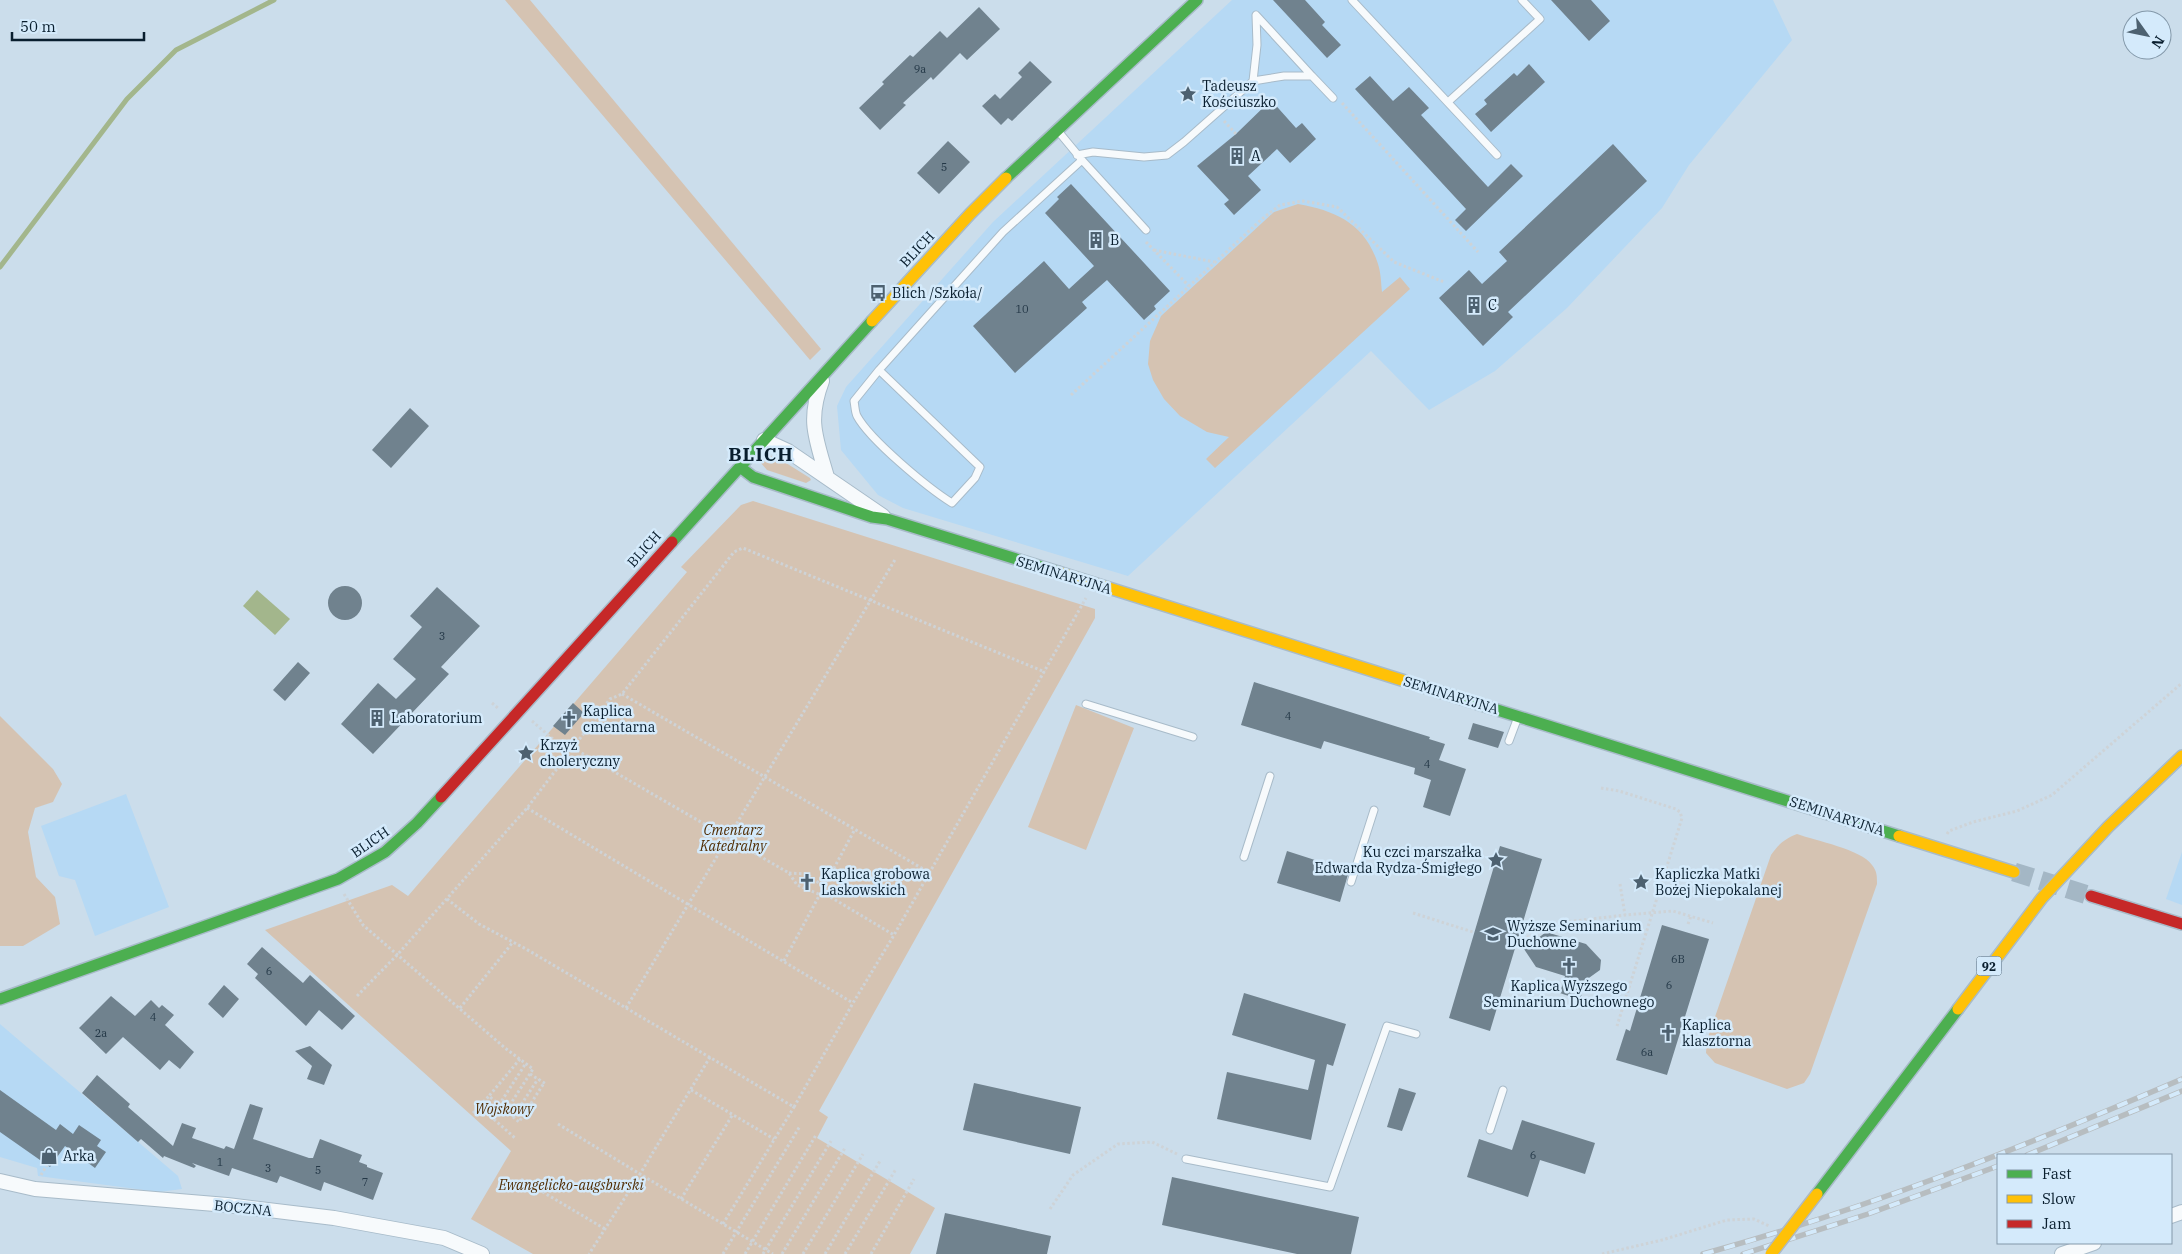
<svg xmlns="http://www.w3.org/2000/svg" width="2182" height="1254" font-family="'IBM Plex Serif',serif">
  <rect width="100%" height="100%" fill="#cbddeb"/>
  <path fill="#b6d9f4" d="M1232,0H1773L1792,40L1689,165L1662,208L1567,308L1495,371L1429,410L1371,351L1128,576L903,508L878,495L841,450L837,406L846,387L993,222Z
    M126,794L169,907L95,936L75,880L59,876L41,826Z
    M2182,852V905L2166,899Z
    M0,1024L178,1176L182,1189L159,1192L38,1176L37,1168L0,1157Z"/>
  <path fill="#d5c3b2" d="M505,0H530L821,349L810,360Z
    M1298,204C1337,211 1365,224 1378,264C1381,273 1381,283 1382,292L1400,277L1410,289L1215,468L1206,459L1229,437L1207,432L1180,416L1164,399L1153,380L1148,364L1150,341L1161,316L1274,212Z
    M767,454L786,463L810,478L811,480L806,483L767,470L760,462L762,457Z
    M753,501L1095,609V618L819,1111L828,1117L817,1138L935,1208L910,1254H533L471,1219L511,1151L265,930L392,885L408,896L687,572L681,567L741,505Z
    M1076,705L1134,728L1086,850L1028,827Z
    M0,716L53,769L62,784L53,802L35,808L28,832L36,877L55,897L60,924L23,946H0Z
    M1797,834C1816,841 1861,849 1872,865C1877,871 1877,876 1877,884L1810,1074L1804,1083L1787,1089L1715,1063L1706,1053L1707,1040L1771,855C1778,845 1784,839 1797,834Z"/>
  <path fill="#a3b68c" d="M257,590L290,619L275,635L243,606Z"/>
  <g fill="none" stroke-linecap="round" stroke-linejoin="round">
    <path stroke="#a3b68c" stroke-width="5" d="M0,267L127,99L176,50L274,0"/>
  </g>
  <path fill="#70828e" d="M1273,0H1305L1325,22L1322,25L1341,45L1327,58Z
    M1551,0H1591L1610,21L1589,41Z
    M979,7L1000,29L967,60L960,53L933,80L931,77L903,103L906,105L880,130L859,108L884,84L882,82L910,55L913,57L940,31L947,38Z
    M1030,61L1052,82L1012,121L1008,118L1001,125L982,106L995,94L1000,99L1022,77L1018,73Z
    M1529,64L1545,82L1491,132L1475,114L1487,104L1484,100L1514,73L1517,76Z
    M1370,76L1393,101L1409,87L1429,108L1421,115L1488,187L1511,164L1523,176L1466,231L1455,220L1466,209L1355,89Z
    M1271,100L1296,128L1302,123L1316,139L1290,163L1277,149L1248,176L1261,190L1234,215L1224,204L1229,200L1197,166L1236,134Z
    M948,141L970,162L939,194L917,173Z
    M1613,144L1647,181L1508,312L1513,317L1483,346L1439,298L1469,270L1482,284L1507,261L1499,252Z
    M1071,184L1170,291L1154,306L1156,309L1144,320L1107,280L1082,302L1087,308L1015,373L973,326L1044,261L1069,289L1094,266L1045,213L1059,199L1057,197Z
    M410,408L429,426L391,468L372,450Z
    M328 603a17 17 0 1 1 34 0a17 17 0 1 1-34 0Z
    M437,587L480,626L441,667L449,674L373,754L341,724L378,683L396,699L416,679L393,659L422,627L410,616Z
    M298,662L310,673L285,701L273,690Z
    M1254,682L1430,737L1429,739L1445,744L1439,760L1466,769L1450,816L1423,807L1431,780L1414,774L1415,768L1324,741L1321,749L1241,725Z
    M573,703L584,713L565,735L553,726Z
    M1473,723L1504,732L1498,748L1468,739Z
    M1500,846L1542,859L1490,1031L1449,1018Z
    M1287,851L1349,871L1340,902L1277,883Z
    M1662,925L1709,939L1667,1075L1616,1060L1626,1029L1630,1031Z
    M1546,932L1586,944L1601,960L1600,970L1586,980L1580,1000L1560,993L1565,976L1536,967L1524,949Z
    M262,947L303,983L310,975L355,1016L342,1030L319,1010L306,1026L255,978L258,974L247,964Z
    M224,985L239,999L223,1018L208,1004Z
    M1244,993L1346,1024L1333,1066L1327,1064L1311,1140L1217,1119L1227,1072L1308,1090L1315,1060L1232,1035Z
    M111,996L135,1016L151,1000L159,1008L162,1005L174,1015L165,1025L194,1052L180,1069L169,1060L160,1070L123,1037L106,1054L79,1028Z
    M310,1046L332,1065L324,1085L307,1079L312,1066L295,1051Z
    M97,1075L130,1104L128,1107L173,1146L182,1123L196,1128L192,1138L224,1149L226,1146L234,1149L250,1104L263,1108L253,1139L309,1158H313L320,1139L362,1155L359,1162L367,1165V1167L383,1173L373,1200L324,1182L321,1191L280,1176L277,1183L232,1168L229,1176L192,1163L196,1166L194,1168L164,1156L163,1158L141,1139L138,1142L82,1093Z
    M974,1083L1081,1107L1070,1154L963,1130Z
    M1399,1088L1416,1093L1402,1131L1387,1127Z
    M0,1090L56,1130L60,1124L73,1134L79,1125L101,1140L97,1146L106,1152L95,1168L65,1146L50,1167L0,1132Z
    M1522,1120L1595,1143L1585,1174L1540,1160L1528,1197L1467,1177L1479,1139L1512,1150Z
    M1172,1177L1359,1217L1351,1254H1297L1162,1225Z
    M945,1213L1051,1236L1047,1254H936Z"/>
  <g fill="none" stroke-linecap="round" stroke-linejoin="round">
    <path stroke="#a4b7c5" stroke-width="19" stroke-dasharray="19 9" stroke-linecap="butt" d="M2014,872L2091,896"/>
    <g stroke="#a8bbc9" stroke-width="9">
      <path id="lane" d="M1352,0L1497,155
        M1312,76L1333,98
        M1448,102L1540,19L1522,0
        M1058,131L1082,160L1146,230
        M1077,155L1093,152L1144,157L1167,155L1184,142L1253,81L1284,76H1312L1256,15L1257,45L1253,81
        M879,370L980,467L975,478L952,503C928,488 870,440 857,416C855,412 855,406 854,401L879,370L1003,232L1082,160
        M1086,704L1193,737
        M1509,741L1518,717
        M1244,857L1270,776
        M1351,882L1374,810
        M1490,1130L1503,1090
        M1186,1159L1330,1187L1387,1026L1416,1034"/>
    </g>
    <g stroke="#a8bbc9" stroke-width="16">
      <path id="street" d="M822,381C807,421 816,438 827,477
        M764,440L788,451L883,516
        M0,1181L35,1189L227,1205L334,1218L444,1238L482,1254
        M2171,1216L2182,1212
        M2062,1254L2094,1243"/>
    </g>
    <g stroke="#a8bbc9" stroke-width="14">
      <path id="fast" d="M1006,178L1197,0
        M740,467L753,477L872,517L887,519L1058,572
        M672,542L872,321
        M1408,682L1899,836
        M0,999L338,879L385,852L417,823L441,797
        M1817,1194L1958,1009"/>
    </g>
    <g stroke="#a8bbc9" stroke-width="14">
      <path id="slow" d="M872,321L970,214L1006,178
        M1058,572L1408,682
        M1899,836L2014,872
        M1958,1009L2042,898L2108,827L2182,756"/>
    </g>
    <g stroke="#a8bbc9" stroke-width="14">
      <path id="jam" d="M441,797L672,542
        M2091,896L2182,924"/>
    </g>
    <path stroke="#ced3d7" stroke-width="3" stroke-dasharray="2.5 2.5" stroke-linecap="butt" d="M1342,103L1478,252
      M1224,121L1236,134
      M1146,242L1189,286
      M1154,250L1214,262
      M1071,395L1262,219L1280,205L1303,201L1337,207L1394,262L1444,282
      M622,694L930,873
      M492,703L499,709
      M532,721L569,753
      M573,748L789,873L797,885L821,895
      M1601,788L1619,791L1676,809L1680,812L1682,818L1617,1026
      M527,808L853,1003
      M1947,834L1949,831L1973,822L2017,811L2052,795L2182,683
      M789,873L807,874L823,886
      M1620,884L1625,915L1673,911L1713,923
      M822,892L894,935
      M344,894L363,925L505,1048L533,1069L506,1111
      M447,899L479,924L526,949L794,1107L853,1003L894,935L1086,598
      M1413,913L1473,932
      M1688,924L1691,916
      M1528,938L1532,926L1625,915
      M784,961L855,829
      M357,996L398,954L527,808L610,699L622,694L734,552L743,548L1045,672
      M460,1008L513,942
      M626,1008L896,558
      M710,1057L640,1174L773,1254
      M520,1059L489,1096L519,1122L544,1083
      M530,1074L546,1084
      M691,1090L774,1139
      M499,1105L526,1063
      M479,1106L515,1138
      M473,1113L489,1096
      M513,1117L538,1079
      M558,1124L640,1174L589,1254
      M41,1175L47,1165
      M521,1179L605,1229
      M681,1199L733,1114
      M1050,1209L1073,1175L1118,1144L1152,1142L1177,1154
      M723,1224L794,1107
      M723,1254L800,1126
      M745,1254L816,1135
      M763,1254L831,1141
      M782,1254L845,1148
      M803,1254L863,1154
      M825,1254L880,1161
      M845,1254L896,1169
      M871,1254L914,1179
      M1602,1254L1662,1240L1727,1220L1754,1219L1769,1226"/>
    <use href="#lane" stroke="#f7fafc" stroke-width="7"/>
    <use href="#street" stroke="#f7fafc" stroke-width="14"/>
    <use href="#fast" stroke="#4caf50" stroke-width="11"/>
    <use href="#slow" stroke="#ffc107" stroke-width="11"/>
    <use href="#jam" stroke="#c62828" stroke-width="11"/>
    <g stroke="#b7bdc0" stroke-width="5.5">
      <path id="rail" d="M2027,1155L2182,1091
        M1703,1254C1867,1209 2026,1146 2182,1079
        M1743,1254L1868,1214L1998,1166"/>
    </g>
    <use href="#rail" stroke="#d4eafb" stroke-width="4" stroke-dasharray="11" stroke-linecap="butt"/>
    <g stroke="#aeb9c2" stroke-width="14" stroke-linecap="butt">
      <path id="slow-bridge" d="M1771,1254L1817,1194"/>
    </g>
    <use href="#slow-bridge" stroke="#ffc107" stroke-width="11"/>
  </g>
  <defs>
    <g id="sight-bare" transform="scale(1.35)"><path d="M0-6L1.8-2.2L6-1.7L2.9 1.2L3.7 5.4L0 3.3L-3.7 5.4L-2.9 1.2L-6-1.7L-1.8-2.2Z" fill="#4d6170" stroke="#d4eafb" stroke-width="2.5" paint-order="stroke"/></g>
    <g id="building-bare" transform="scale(1.35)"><path d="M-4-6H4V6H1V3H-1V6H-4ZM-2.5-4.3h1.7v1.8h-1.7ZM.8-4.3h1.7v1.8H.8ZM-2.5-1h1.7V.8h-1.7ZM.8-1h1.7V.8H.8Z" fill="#4d6170" stroke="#d4eafb" stroke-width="2.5" paint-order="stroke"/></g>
    <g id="bus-bare" transform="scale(1.35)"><path d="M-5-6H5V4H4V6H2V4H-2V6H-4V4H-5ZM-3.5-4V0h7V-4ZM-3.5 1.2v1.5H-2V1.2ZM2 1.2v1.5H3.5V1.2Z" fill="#4d6170" stroke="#d4eafb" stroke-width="2.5" paint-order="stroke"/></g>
    <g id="church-bare" transform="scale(1.35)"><path d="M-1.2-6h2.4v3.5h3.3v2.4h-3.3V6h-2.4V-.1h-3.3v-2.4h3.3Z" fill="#4d6170" stroke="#d4eafb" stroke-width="2.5" paint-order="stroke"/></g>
    <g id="university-bare" transform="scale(1.35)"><path d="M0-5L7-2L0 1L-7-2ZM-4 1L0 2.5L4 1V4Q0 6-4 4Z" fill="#4d6170" stroke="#d4eafb" stroke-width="2.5" paint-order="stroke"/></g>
    <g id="shop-bare" transform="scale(1.35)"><path d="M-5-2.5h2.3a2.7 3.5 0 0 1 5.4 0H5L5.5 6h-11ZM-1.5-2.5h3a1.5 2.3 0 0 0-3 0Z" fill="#4d6170" stroke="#d4eafb" stroke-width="2.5" paint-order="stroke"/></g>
  </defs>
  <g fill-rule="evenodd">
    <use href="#sight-bare" x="1188" y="94"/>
    <use href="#building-bare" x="1237" y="156"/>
    <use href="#building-bare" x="1096" y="240"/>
    <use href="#bus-bare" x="878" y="293"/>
    <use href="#building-bare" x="1474" y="305"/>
    <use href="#building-bare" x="377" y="718"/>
    <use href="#church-bare" x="569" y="719"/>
    <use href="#sight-bare" x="526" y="753"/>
    <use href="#sight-bare" x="1496" y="860"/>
    <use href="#church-bare" x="807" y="882"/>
    <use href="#sight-bare" x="1641" y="882"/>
    <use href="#university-bare" x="1493" y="934"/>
    <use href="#church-bare" x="1569" y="966"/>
    <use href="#church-bare" x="1668" y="1033"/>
    <use href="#shop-bare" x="49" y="1156"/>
  </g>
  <g text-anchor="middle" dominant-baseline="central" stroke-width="5" stroke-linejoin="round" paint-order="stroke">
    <g font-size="11" fill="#233746">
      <text x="920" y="69">9a</text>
      <text x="944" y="167">5</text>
      <text x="1022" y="309">10</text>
      <text x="442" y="636">3</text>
      <text x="1288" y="716">4</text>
      <text x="1427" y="764">4</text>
      <text x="1678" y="959">6B</text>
      <text x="269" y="971">6</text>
      <text x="1669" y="985">6</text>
      <text x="153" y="1017">4</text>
      <text x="101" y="1033">2a</text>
      <text x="1647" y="1052">6a</text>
      <text x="1533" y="1155">6</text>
      <text x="220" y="1162">1</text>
      <text x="268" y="1168">3</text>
      <text x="318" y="1170">5</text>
      <text x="365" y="1182">7</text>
    </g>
    <rect fill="#d4eafb" stroke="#465b6c" stroke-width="1" x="1976.5" y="956.5" width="25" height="19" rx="4"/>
    <g font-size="12" font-weight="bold" fill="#091e2e">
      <text x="1989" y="966">92</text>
    </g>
    <g font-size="14" fill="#091e2e" stroke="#d4eafb" text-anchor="start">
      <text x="1202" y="86">Tadeusz<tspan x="1202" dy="16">Kościuszko</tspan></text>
      <text x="1251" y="156">A</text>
      <text x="1110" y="240">B</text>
      <text x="892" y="293">Blich /Szkoła/</text>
      <text x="1488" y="305">C</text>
      <text x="583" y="711">Kaplica<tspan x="583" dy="16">cmentarna</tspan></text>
      <text x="391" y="718">Laboratorium</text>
      <text x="540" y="745">Krzyż<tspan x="540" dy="16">choleryczny</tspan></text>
      <text x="1482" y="852" text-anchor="end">Ku czci marszałka<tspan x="1482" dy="16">Edwarda Rydza-Śmigłego</tspan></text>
      <text x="821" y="874">Kaplica grobowa<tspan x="821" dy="16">Laskowskich</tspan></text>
      <text x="1655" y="874">Kapliczka Matki<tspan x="1655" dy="16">Bożej Niepokalanej</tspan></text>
      <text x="1507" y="926">Wyższe Seminarium<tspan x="1507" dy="16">Duchowne</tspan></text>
      <text x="1569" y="986" text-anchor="middle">Kaplica Wyższego<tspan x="1569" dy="16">Seminarium Duchownego</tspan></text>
      <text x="1682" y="1025">Kaplica<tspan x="1682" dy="16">klasztorna</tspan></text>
      <text x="63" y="1156">Arka</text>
    </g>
    <g font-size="14" fill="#091e2e" stroke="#d4eafb">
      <text transform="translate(917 249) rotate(-47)">BLICH</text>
      <text transform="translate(644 549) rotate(-48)">BLICH</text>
      <text transform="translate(1064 575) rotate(17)">SEMINARYJNA</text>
      <text transform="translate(1451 695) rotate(17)">SEMINARYJNA</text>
      <text transform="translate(1837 816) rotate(18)">SEMINARYJNA</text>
      <text transform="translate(370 842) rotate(-35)">BLICH</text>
      <text transform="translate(243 1208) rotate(6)">BOCZNA</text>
    </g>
    <g font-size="14" font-style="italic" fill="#512d03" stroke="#d4eafb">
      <text x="733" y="830">Cmentarz<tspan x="733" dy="16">Katedralny</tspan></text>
      <text x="504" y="1109">Wojskowy</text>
      <text x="571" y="1185">Ewangelicko-augsburski</text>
    </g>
    <g font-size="19" font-weight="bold" letter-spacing="1" fill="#091e2e" stroke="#d4eafb">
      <text x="761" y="454">BLICH</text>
    </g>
  </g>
  <rect x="1997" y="1154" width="175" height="90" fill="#d4eafb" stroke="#8398a9"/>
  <rect x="2007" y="1170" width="25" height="8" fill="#4caf50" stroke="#8398a9"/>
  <text x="2042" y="1179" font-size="15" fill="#091e2e">Fast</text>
  <rect x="2007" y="1195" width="25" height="8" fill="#ffc107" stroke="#8398a9"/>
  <text x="2042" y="1204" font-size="15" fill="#091e2e">Slow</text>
  <rect x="2007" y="1220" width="25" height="8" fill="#c62828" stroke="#8398a9"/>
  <text x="2042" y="1229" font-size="15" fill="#091e2e">Jam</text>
  <g transform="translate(2147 35) rotate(123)"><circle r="24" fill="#d4eafb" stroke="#8398a9"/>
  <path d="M0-4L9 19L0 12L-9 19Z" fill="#4d6170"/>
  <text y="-8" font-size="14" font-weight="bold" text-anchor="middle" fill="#091e2e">N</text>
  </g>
  <path d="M12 32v8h132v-8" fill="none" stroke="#091e2e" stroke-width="2.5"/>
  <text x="20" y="32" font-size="15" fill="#091e2e" stroke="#d4eafb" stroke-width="4" paint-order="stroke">50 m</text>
</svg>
